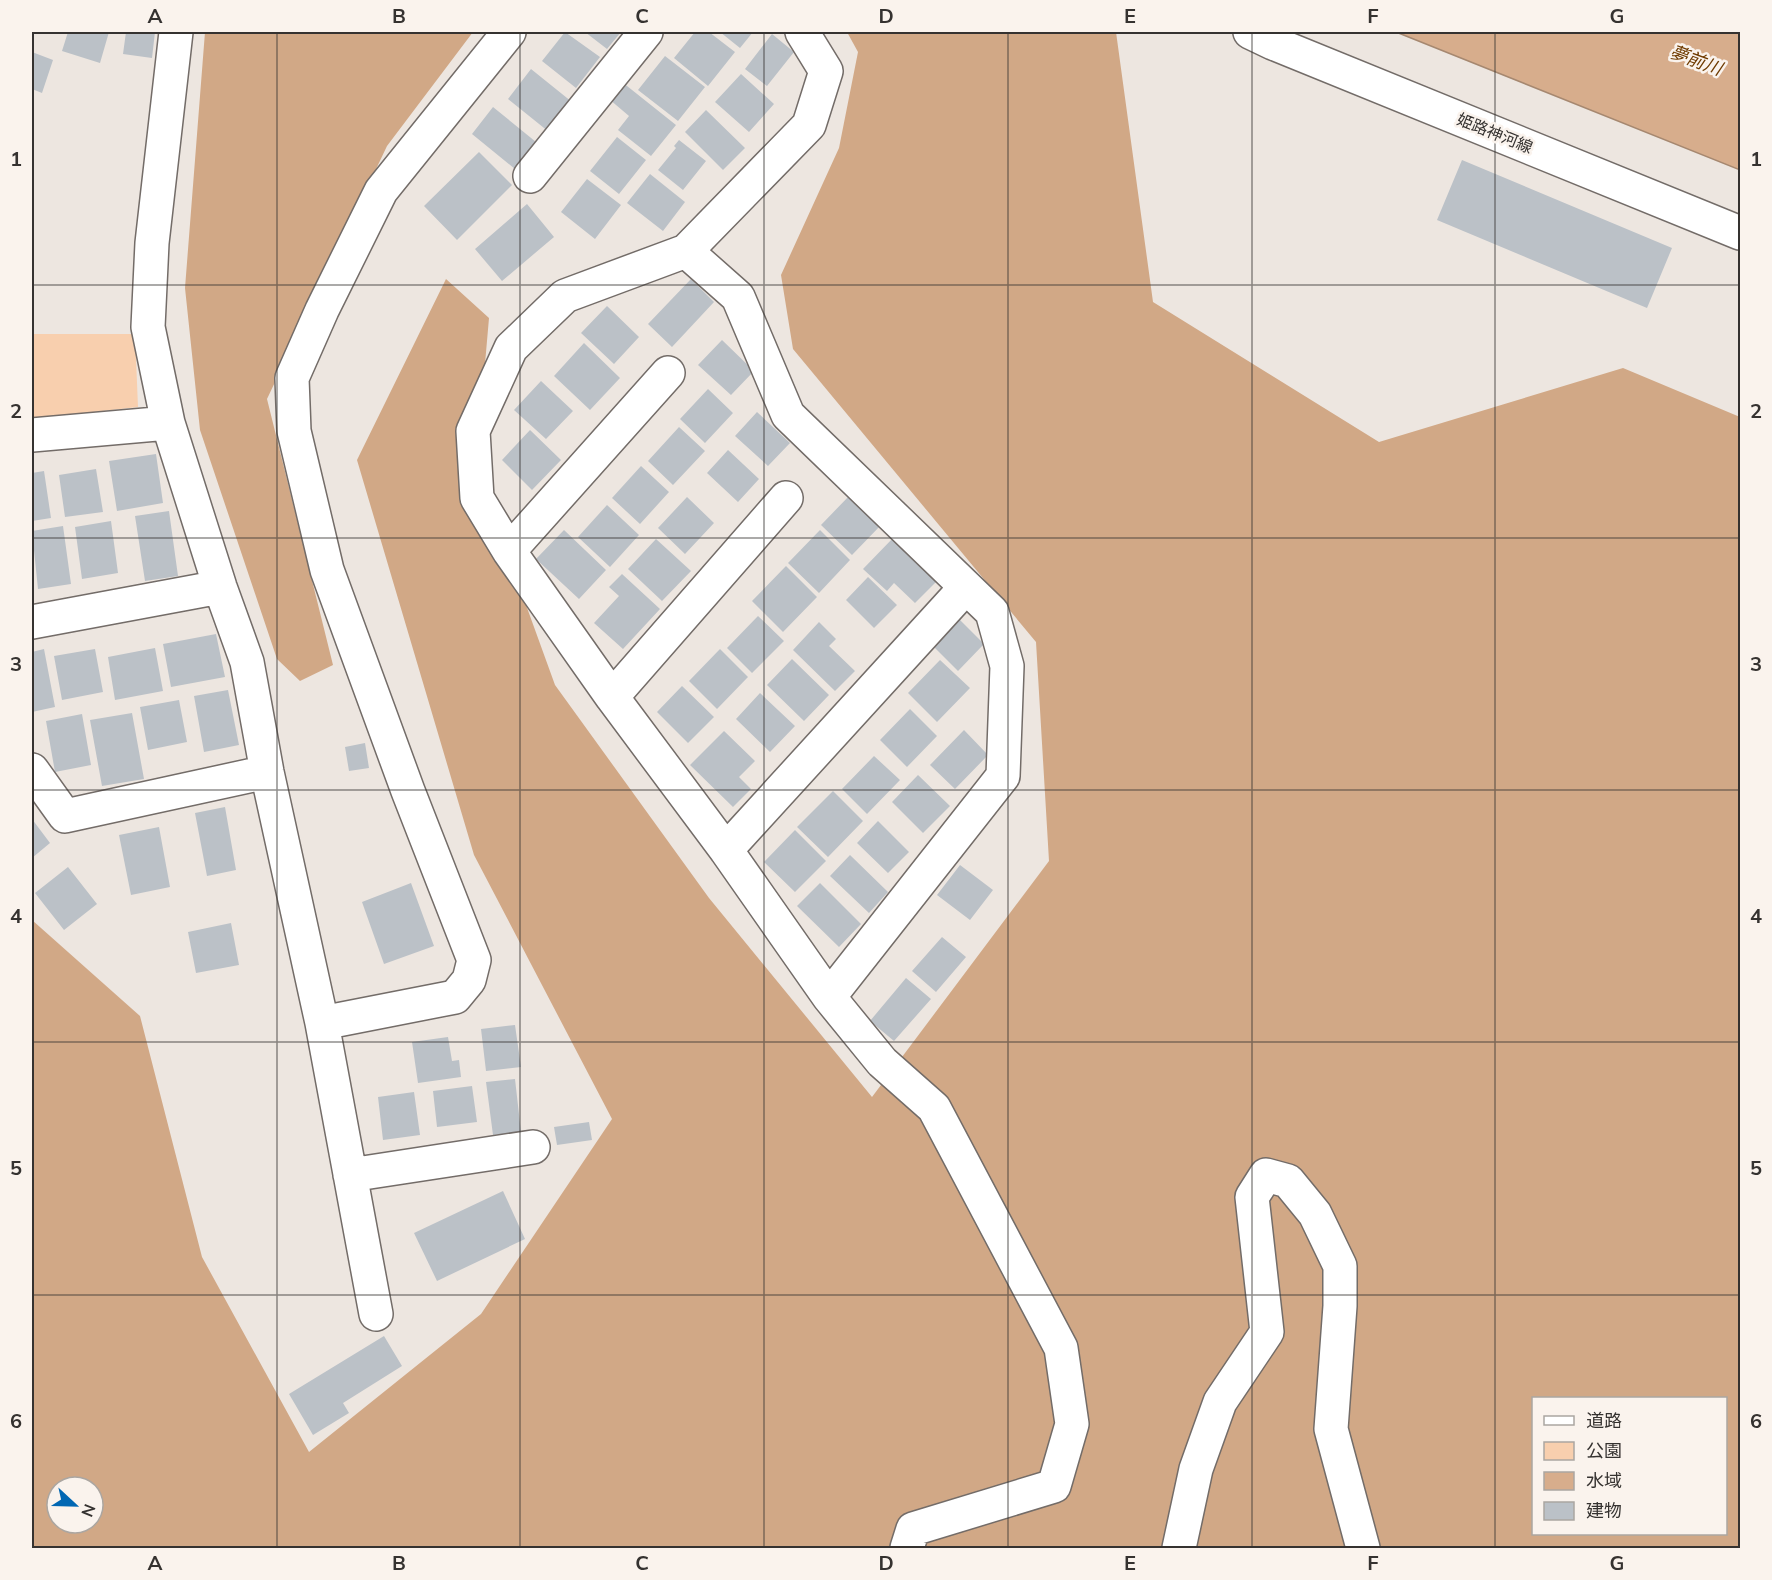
<svg xmlns="http://www.w3.org/2000/svg" width="1772" height="1580" font-family="Mulish,'Noto Sans JP',sans-serif">
  <rect width="100%" height="100%" fill="#ede6e0"/>
  <path fill="#f8cfae" d="M32,334H135L138,407L32,419Z"/>
  <path fill="#d1a886" fill-rule="evenodd" d="M205,32H473L387,146L267,399L333,665L300,681L277,659L200,430L185,288Z
    M847,32H1116L1153,302L1379,442L1623,368L1740,417V1548H32V920L140,1016L202,1257L309,1452L481,1314L612,1119L474,855L357,460L446,279L489,318L476,467L555,685L709,898L872,1097L1049,861L1036,642L793,349L781,275L839,148L858,52ZM1534,1398H1726V1534H1534ZM57,1487H93V1523H57Z"/>
  <path fill="#d7ad8c" stroke="#a68870" stroke-width="1.5" d="M1396,32H1740V170Z"/>
  <path fill="#bbc1c7" d="M68,32H109L100,63L62,51Z
    M126,32H155L152,58L123,54Z
    M565,32L600,57L576,88L542,61Z
    M585,32H621L607,49Z
    M695,32H709L735,52L708,86L674,58Z
    M720,32H753L740,48Z
    M772,34L794,52L767,86L745,69Z
    M32,52L53,60L42,93L32,89Z
    M665,56L705,87L678,121L638,90Z
    M531,69L572,102L549,132L508,99Z
    M741,74L774,104L749,132L715,102Z
    M622,82L676,125L651,156L618,130L629,116L609,99Z
    M493,107L536,142L515,169L472,134Z
    M706,110L745,148L723,170L685,132Z
    M617,137L646,160L619,194L590,171Z
    M679,140L706,161L683,190L658,170L676,148L674,146Z
    M479,152L512,185L457,240L424,206Z
    M1462,160L1672,248L1647,308L1437,220Z
    M650,174L685,202L663,231L627,203Z
    M587,179L621,205L595,239L561,212Z
    M527,204L554,237L502,281L475,249Z
    M691,279L714,302L672,347L648,324Z
    M607,306L639,337L614,364L581,333Z
    M722,340L754,371L731,395L698,365Z
    M584,343L620,378L590,410L554,376Z
    M541,381L573,411L546,439L514,410Z
    M708,389L733,413L705,443L680,419Z
    M757,412L790,443L768,466L735,436Z
    M679,427L705,451L673,485L648,461Z
    M530,430L561,460L532,490L502,460Z
    M728,450L759,479L738,502L707,473Z
    M156,454L163,503L117,511L109,461Z
    M641,466L669,492L640,524L612,498Z
    M96,469L103,512L65,517L59,475Z
    M44,471L51,518L32,521V473Z
    M850,495L881,525L852,555L821,525Z
    M687,497L714,523L685,554L658,528Z
    M607,505L639,535L610,567L578,537Z
    M169,511L178,576L145,581L135,516Z
    M111,521L118,573L82,579L75,527Z
    M63,526L71,584L38,589L32,531Z
    M564,530L606,570L579,599L536,559Z
    M820,530L850,560L819,593L788,563Z
    M893,538L937,581L915,603L894,583L887,591L863,569Z
    M656,539L691,571L662,601L628,569Z
    M786,566L817,597L783,632L752,601Z
    M622,574L660,609L623,649L594,623L619,596L609,587Z
    M868,577L897,605L874,628L846,600Z
    M758,616L784,641L752,673L727,648Z
    M959,619L984,644L958,671L933,646Z
    M819,622L836,639L829,646L855,671L835,691L793,650Z
    M216,634L225,677L171,687L163,644Z
    M155,648L163,691L115,700L108,657Z
    M44,649L55,707L32,712V652Z
    M95,649L103,692L62,700L54,656Z
    M720,649L748,677L717,709L689,681Z
    M792,659L829,695L804,721L767,685Z
    M940,660L970,688L937,722L908,693Z
    M682,686L714,717L688,743L657,712Z
    M228,690L239,745L204,752L194,696Z
    M760,693L795,726L770,752L736,719Z
    M179,700L187,742L148,750L140,707Z
    M910,709L937,736L907,767L880,740Z
    M132,713L144,779L102,786L90,720Z
    M82,714L91,765L55,772L46,721Z
    M964,730L988,755L955,789L930,765Z
    M724,731L755,761L739,777L751,789L733,807L690,765Z
    M365,743L369,768L349,771L345,747Z
    M874,756L900,780L867,814L842,789Z
    M918,775L950,806L923,833L892,802Z
    M833,791L863,821L828,857L797,827Z
    M225,807L236,870L207,876L195,813Z
    M32,819L50,843L32,858Z
    M878,821L909,852L888,873L857,843Z
    M159,827L170,887L131,895L119,835Z
    M795,830L826,861L795,892L764,862Z
    M850,855L888,892L869,913L830,876Z
    M960,865L993,890L970,920L937,895Z
    M68,867L97,904L64,930L35,893Z
    M411,883L434,946L384,964L362,902Z
    M820,883L861,924L839,947L797,906Z
    M231,923L239,965L196,973L188,932Z
    M942,937L966,957L936,992L912,971Z
    M906,978L931,999L894,1041L870,1021Z
    M515,1025L521,1067L486,1071L481,1029Z
    M448,1037L452,1061L459,1060L461,1077L418,1083L412,1042Z
    M515,1079L521,1132L493,1135L486,1082Z
    M472,1086L477,1122L437,1127L433,1091Z
    M414,1092L420,1135L383,1140L378,1097Z
    M589,1122L592,1140L557,1145L554,1127Z
    M503,1191L525,1239L437,1281L414,1233Z
    M384,1336L402,1366L343,1403L349,1413L313,1435L289,1394Z"/>
  <g fill="none" stroke-linecap="round" stroke-linejoin="round">
    <g stroke="#736c68" stroke-width="36">
      <path id="minor" d="M176,32L152,243L148,327L168,423L220,587L247,662L267,772L322,1023L376,1314
        M802,32L826,71L809,125L686,251L565,296L511,348L473,431L477,498L509,551L612,697L726,850L829,997L882,1062L934,1108L1061,1348L1072,1424L1054,1486L913,1529L907,1548
        M530,176L646,32
        M686,251L738,297L788,415L992,612L1007,666L1003,776L829,997
        M32,435L168,423
        M509,551L668,373
        M32,622L220,587
        M612,697L786,498
        M32,770L65,816L267,772
        M726,850L966,587
        M322,1023L455,997L469,980L474,960L408,791L327,570L294,431L292,378L322,310L381,191L509,32
        M350,1175L533,1147
        M1179,1548L1196,1469L1220,1402L1267,1332L1252,1197L1266,1175L1288,1181L1315,1214L1340,1266V1306L1331,1429L1363,1548"/>
    </g>
    <g stroke="#736c68" stroke-width="36">
      <path id="major" d="M1250,32L1273,43L1740,233"/>
    </g>
    <use href="#minor" stroke="#fff" stroke-width="33"/>
    <use href="#major" stroke="#fff" stroke-width="33"/>
  </g>
  <path fill="none" stroke="#353230" stroke-width="1.5" stroke-opacity="0.55" d="M277,32V1548M520,32V1548M764,32V1548M1008,32V1548M1252,32V1548M1495,32V1548M32,285H1740M32,538H1740M32,790H1740M32,1042H1740M32,1295H1740"/>
  <g text-anchor="middle" dominant-baseline="central" stroke-width="5" stroke-linejoin="round" paint-order="stroke">
    <g font-size="16" fill="#353230" stroke="#faf3ed">
      <text transform="translate(1495 133) rotate(22)">姫路神河線</text>
    </g>
    <g font-size="18" font-style="italic" fill="#6f3b00" stroke="#faf3ed">
      <text transform="translate(1696 60) rotate(20)">夢前川</text>
    </g>
  </g>
  <rect width="1772" height="1580" fill="none" stroke="#faf3ed" stroke-width="66"/>
  <rect x="1532" y="1397" width="195" height="138" fill="#faf3ed" stroke="#aba6a1" stroke-width="1.5"/>
  <rect x="1544" y="1416" width="30" height="9" fill="#ffffff" stroke="#aba6a1" stroke-width="1.5"/>
  <text x="1586" y="1427" font-size="18" fill="#353230">道路</text>
  <rect x="1544" y="1442" width="30" height="18" fill="#f8cfae" stroke="#aba6a1" stroke-width="1.5"/>
  <text x="1586" y="1457" font-size="18" fill="#353230">公園</text>
  <rect x="1544" y="1472" width="30" height="18" fill="#d7ad8c" stroke="#aba6a1" stroke-width="1.5"/>
  <text x="1586" y="1487" font-size="18" fill="#353230">水域</text>
  <rect x="1544" y="1502" width="30" height="18" fill="#bbc1c7" stroke="#aba6a1" stroke-width="1.5"/>
  <text x="1586" y="1517" font-size="18" fill="#353230">建物</text>
  <g transform="translate(75 1505) rotate(112)"><circle r="28" fill="#faf3ed" stroke="#aba6a1" stroke-width="1.5"/>
  <path d="M0-4.5L10 22L0 15L-10 22Z" fill="#0167b3"/>
  <text y="-9" font-size="16" font-weight="bold" text-anchor="middle" fill="#353230">N</text>
  </g>
  <rect x="33" y="33" width="1706" height="1514" fill="none" stroke="#353230" stroke-width="2"/>
  <g font-size="20" text-anchor="middle" font-weight="bold" fill="#353230">
    <text x="155" y="23">A</text>
    <text x="399" y="23">B</text>
    <text x="642" y="23">C</text>
    <text x="886" y="23">D</text>
    <text x="1130" y="23">E</text>
    <text x="1373" y="23">F</text>
    <text x="1617" y="23">G</text>
    <text x="16" y="166">1</text>
    <text x="1756" y="166">1</text>
    <text x="16" y="418">2</text>
    <text x="1756" y="418">2</text>
    <text x="16" y="671">3</text>
    <text x="1756" y="671">3</text>
    <text x="16" y="923">4</text>
    <text x="1756" y="923">4</text>
    <text x="16" y="1175">5</text>
    <text x="1756" y="1175">5</text>
    <text x="16" y="1428">6</text>
    <text x="1756" y="1428">6</text>
    <text x="155" y="1570">A</text>
    <text x="399" y="1570">B</text>
    <text x="642" y="1570">C</text>
    <text x="886" y="1570">D</text>
    <text x="1130" y="1570">E</text>
    <text x="1373" y="1570">F</text>
    <text x="1617" y="1570">G</text>
  </g>
</svg>
